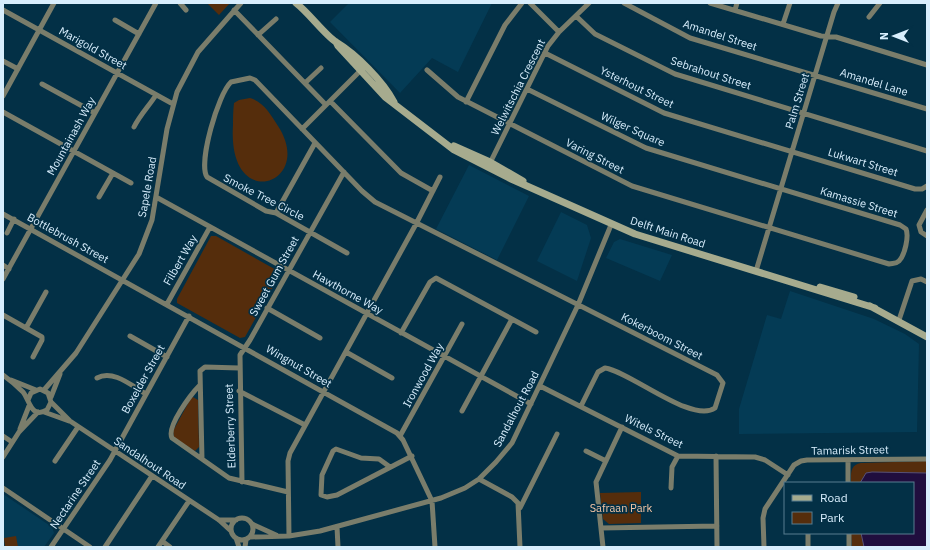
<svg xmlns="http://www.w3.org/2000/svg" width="930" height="550" font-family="'IBM Plex Sans',sans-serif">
  <rect width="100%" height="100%" fill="#033046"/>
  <path fill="#043b55" d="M349,3H492L458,72L432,58L400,93L330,22Z
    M469,165L529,196L497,260L436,229Z
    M561,212L587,225L591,238L577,281L537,261Z
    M620,239L672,255L660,281L606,258L614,242Z
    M790,291L874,319L905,334L919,344L917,432L739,434V409L767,315L781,319Z
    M3,494L52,527L54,533L44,547H3Z"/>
  <path fill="#552d0c" d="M207,3H230L219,15Z
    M250,98C264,102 271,115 278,126C316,184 227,215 233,125C233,118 233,111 234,103L239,100Z
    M211,236H216L278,271L279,276L245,337L240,338L177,303V299Z
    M193,397L198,400L199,447L195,451L174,438L173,431L191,398Z
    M927,461V547H852L851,533H913V483H851C851,473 850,465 861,463Z
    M641,492V523L609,524L603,519L600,493Z
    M16,536L18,547H5L4,538Z"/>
  <path fill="#200e3e" stroke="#575177" d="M872,472L927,473V547H864L861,533H913V483H860L866,473Z"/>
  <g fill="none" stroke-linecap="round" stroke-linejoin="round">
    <path stroke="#7a7d6b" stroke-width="5" d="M180,3L186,10
      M530,3L559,32
      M624,3L690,38L927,109
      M710,3L821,36L836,37L927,65
      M3,10L173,104
      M234,10L326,105
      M735,10L737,3
      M576,16L595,34L675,74L927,151
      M869,17L880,3
      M115,20L139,34
      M783,24L790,3
      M258,35L276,19
      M545,53L664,113L915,189H922L927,186
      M3,61L18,69
      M427,70L458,97L632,186L889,264C893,263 896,264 899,261C905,255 909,236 906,229L900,225L646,148L527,89
      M305,83L321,68
      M42,84L95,113
      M3,96L54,3
      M330,101L401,173L433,191
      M466,102L505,25L522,3
      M3,112L131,183
      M134,127C140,115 149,106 156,95
      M302,129L362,69
      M489,165L548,46L559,32L589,3
      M99,197L113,173
      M156,197L531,404
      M927,210L919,225L921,232L927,236
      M276,213L315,143
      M3,214L397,433L403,440L432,501L435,547
      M7,233L14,219
      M347,253L276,213L266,211L207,177C198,163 218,94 231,82L250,78L255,80L362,191L375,202L717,375L723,383L715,408C692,424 631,372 605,368L598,372L581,406
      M3,265L9,269
      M756,271L834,12L838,3
      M3,279L156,3
      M167,304L210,227
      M267,308L320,338
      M3,315L42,337V340L33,357
      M899,320L912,281L921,279L927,282
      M26,328L46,292
      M401,333L430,282L436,278L536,332
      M130,336L167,357
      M346,352L392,378
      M3,375C10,380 17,386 23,392C30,401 31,419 47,410L51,402L48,393L40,389L31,393L28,400
      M97,378C113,369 132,386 146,394
      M11,380L36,390
      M200,385C191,394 166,427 172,438L229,478L288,492
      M540,386L678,456L755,457L765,460L788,475
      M44,390L76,353L139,254L152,220L167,129L177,92L198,52L241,3
      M239,391L305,425
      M51,397L60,374
      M51,402L70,421L219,520L231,531
      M462,411L512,319
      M44,412L69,421
      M20,429L29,406
      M3,436L12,442
      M400,436L462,324
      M586,451L606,461
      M716,456L717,547
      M3,457L19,432L38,412
      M202,459L200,371L205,367L239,368
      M848,460V483
      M55,461L78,427
      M390,467L379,459L361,458L336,449L333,451L322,475L321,495L327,497L337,495L412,456
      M479,479L512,497L518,503L520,547
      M242,482L240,355L250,340L344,172
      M3,488L90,547
      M671,488L672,467L678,456
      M520,508L557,434
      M231 529a11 11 0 1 1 22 0a11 11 0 1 1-22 0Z
      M219,520H236
      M252,524L276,535
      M337,527L338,547
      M601,528L717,526
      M849,533V547
      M289,536L288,461L290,453L416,224L440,177
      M250,537L289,536L320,531L441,498L465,488L479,479L496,462L512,443L578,305L611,225
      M236,538L239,547
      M162,541L170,547
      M51,547L110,460L189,316
      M105,547L152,476
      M158,547L189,501
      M245,547L246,540
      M603,547L596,482L622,427
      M764,547L763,518L765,509L794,465L801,461L807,460L927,459
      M808,547V533"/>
    <path stroke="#a6ab8e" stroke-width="7" d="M296,3C309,13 325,35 336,42C356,54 383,81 394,102
      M336,42L338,46L385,97L454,150L509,178L635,234L875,308
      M454,146L490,162L523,181
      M820,287L854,297
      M870,306L927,337"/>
  </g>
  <g text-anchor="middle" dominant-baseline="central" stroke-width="3.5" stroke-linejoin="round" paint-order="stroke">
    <g font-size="11" fill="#d8eefd" stroke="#033046">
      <text transform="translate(720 35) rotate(18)">Amandel Street</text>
      <text transform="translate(93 48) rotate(29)">Marigold Street</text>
      <text transform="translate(711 73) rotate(18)">Sebrahout Street</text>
      <text transform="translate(874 82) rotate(17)">Amandel Lane</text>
      <text transform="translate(518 87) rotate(-63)">Welwitschia Crescent</text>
      <text transform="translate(637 87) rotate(26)">Ysterhout Street</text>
      <text transform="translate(797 101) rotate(-73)">Palm Street</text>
      <text transform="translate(633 129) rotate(24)">Wilger Square</text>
      <text transform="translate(71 136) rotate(-61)">Mountainash Way</text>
      <text transform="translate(595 156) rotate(27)">Varing Street</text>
      <text transform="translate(863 162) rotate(17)">Lukwart Street</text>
      <text transform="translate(147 187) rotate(-80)">Sapele Road</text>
      <text transform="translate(264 197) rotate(27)">Smoke Tree Circle</text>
      <text transform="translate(859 202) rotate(17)">Kamassie Street</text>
      <text transform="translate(668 232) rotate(18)">Delft Main Road</text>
      <text transform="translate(68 238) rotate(29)">Bottlebrush Street</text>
      <text transform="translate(180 260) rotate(-60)">Filbert Way</text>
      <text transform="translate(274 276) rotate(-61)">Sweet Gum Street</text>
      <text transform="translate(348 292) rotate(29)">Hawthorne Way</text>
      <text transform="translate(662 336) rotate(27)">Kokerboom Street</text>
      <text transform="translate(299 366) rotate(30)">Wingnut Street</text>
      <text transform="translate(423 375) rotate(-61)">Ironwood Way</text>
      <text transform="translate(143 379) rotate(-61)">Boxelder Street</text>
      <text transform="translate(516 409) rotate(-62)">Sandalhout Road</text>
      <text transform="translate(230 426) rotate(-92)">Elderberry Street</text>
      <text transform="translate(654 431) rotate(26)">Witels Street</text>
      <text transform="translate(850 450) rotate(-1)">Tamarisk Street</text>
      <text transform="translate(150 463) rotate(34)">Sandalhout Road</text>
      <text transform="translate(75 494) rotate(-56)">Nectarine Street</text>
    </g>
    <g font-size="11" fill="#f7c7a6" stroke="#033046">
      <text x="621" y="508">Safraan Park</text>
    </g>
  </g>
  <rect width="930" height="550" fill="none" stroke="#d8eefd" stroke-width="8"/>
  <rect x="784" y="482" width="130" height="52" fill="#033046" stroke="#587c8f"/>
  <rect x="792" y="495" width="20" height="6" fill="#a6ab8e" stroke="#587c8f"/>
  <text x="820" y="502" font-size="12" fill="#d8eefd">Road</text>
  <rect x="792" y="512" width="20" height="12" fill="#552d0c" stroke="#587c8f"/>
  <text x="820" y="522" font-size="12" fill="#d8eefd">Park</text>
  <g transform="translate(894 36) rotate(270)" stroke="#033046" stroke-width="3" paint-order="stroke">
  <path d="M0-3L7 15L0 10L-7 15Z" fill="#d8eefd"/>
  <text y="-6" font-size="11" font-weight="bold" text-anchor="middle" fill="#d8eefd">N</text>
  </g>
</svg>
